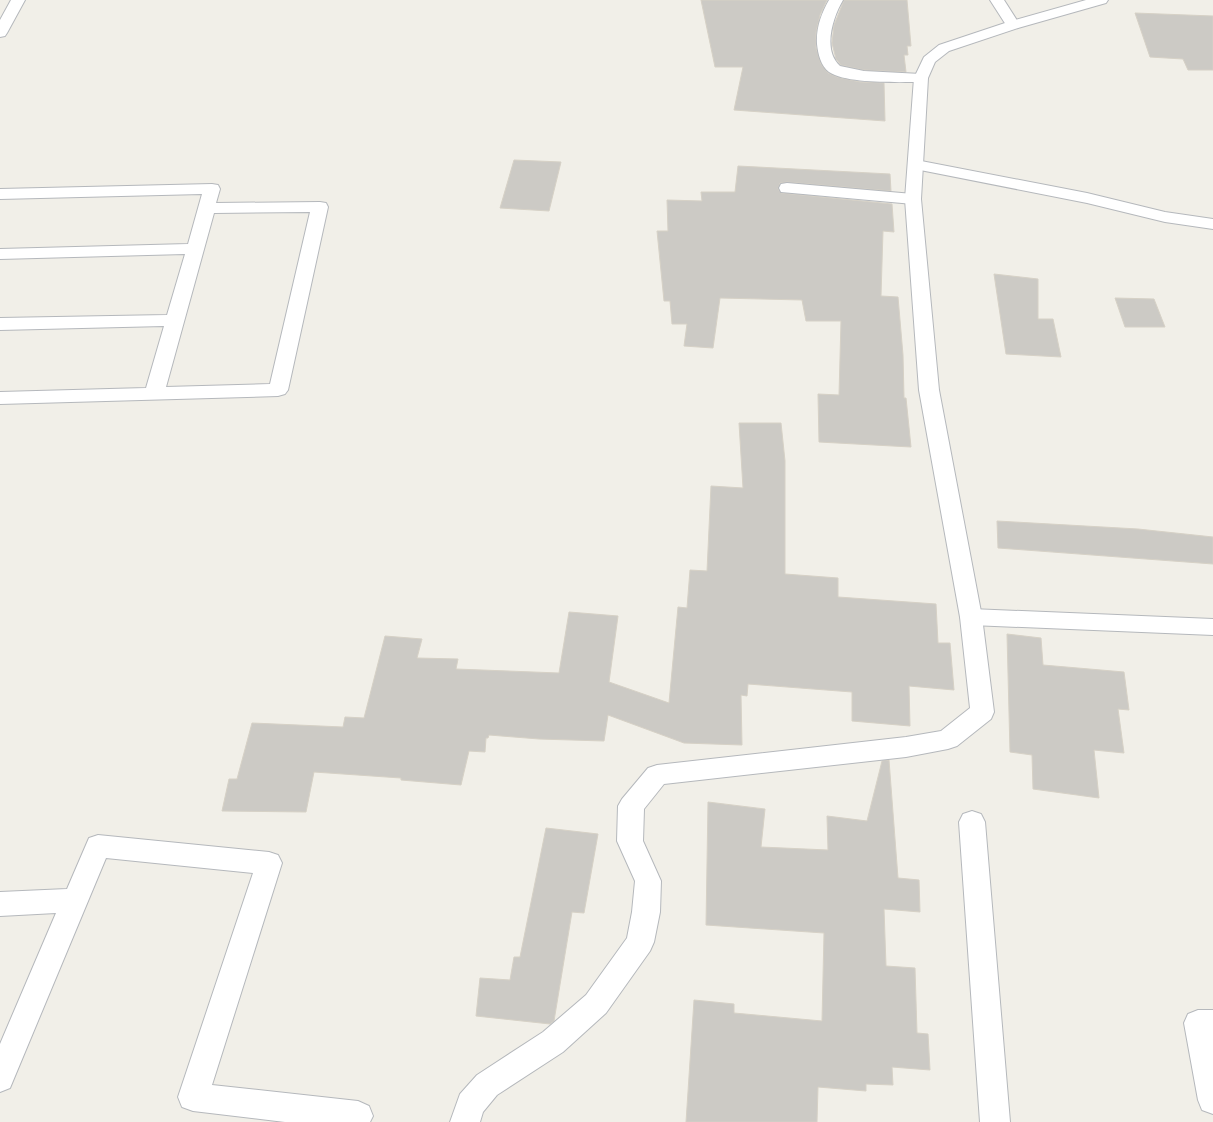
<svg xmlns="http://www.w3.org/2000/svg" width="1213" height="1122" font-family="Rubik,sans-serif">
  <rect width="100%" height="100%" fill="#f1efe8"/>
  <path fill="#cccac5" stroke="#d6d1c6" d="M701,0H827L820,15L816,32V48L821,64L828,73L837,77L860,82L884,83L885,121L734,110L743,67H715Z
    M844,0H907L911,46H907L908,55H904L906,72L864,70L841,65L836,59L832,43L834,25Z
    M1135,13L1213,16V70H1188L1183,59L1150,57Z
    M514,160L561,162L549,211L500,208Z
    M738,166L890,174L891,191L787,182L780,183L778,189L781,193L892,204L894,232L883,231L881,296L898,297L903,355L904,398H906L911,447L819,442L818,394L839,395L841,321H806L802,300L720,298L713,348L684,346L687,324H672L670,301H664L657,231H668L667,200L702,201L701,192H735Z
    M994,274L1038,279V319H1053L1061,357L1006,354Z
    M1115,298L1154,299L1165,327H1125Z
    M739,423H781L785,461V574L838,578V597L936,604L938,643H950L954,690L909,686L910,726L852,721V692L748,684L747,696L741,695L742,745L684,743L608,715L604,741L539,739L489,735L488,738H486L485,752L469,751L461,785L401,780V778L314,772L306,812L222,811L229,779H237L252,723L343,727L345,717L364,718L385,636L422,639L417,658L458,659L456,669L559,673L569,612L618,616L609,682L669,703L678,607L687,608L690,570L707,571L711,486L743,488Z
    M997,521L1138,529L1213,537V564L998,548Z
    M1007,634L1041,638L1043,665L1124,672L1129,710L1118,709L1124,753L1094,750L1099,798L1033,789L1032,755L1010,752Z
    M889,760L898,878L919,880L920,912L884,909L886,966L915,968L917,1033L928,1034L930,1070L892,1067L893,1085L866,1084V1091L818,1087L817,1122H686L694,1000L734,1004V1013L822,1021L824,933L706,925L708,802L765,809L761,847L828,850L827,816L867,821L882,761Z
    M546,828L598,834L584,913L572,912L554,1021L550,1024L476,1016L480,978L510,980L514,957H520Z"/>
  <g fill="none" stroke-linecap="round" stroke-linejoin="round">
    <g stroke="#b5b8bc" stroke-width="2">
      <path id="minor" d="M11,0H25L7,33L5,36L0,37V20Z
        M829,0H843C833,17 822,50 840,66L864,71L921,74L926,75L928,78L926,81L921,82C898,82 847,84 829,72C821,66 818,54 817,44C816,28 821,14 829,0Z
        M990,0H1004L1020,25L1018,28H1008Z
        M916,160L1087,193L1165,212L1213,219V229L1165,222L1087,203L910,168L908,165L910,162Z
        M787,183L913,194L919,195L921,199L919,203L913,204L781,192L779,188L781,184Z
        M212,184L218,185L220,189L216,203L320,202L326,203L328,207L288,390L285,394L278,396L0,404V392L146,388L164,326L0,330V318L167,315L185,254L0,259V249L188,244L202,194L0,199V189ZM310,212L270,384L166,387L214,213Z
        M971,609L1213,619V635L971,625L963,623L960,617L963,611Z
        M972,811L981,814L985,822L1010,1122H980L959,822L963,814Z
        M98,835L269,852L278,855L282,863L212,1085L358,1101L369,1106L373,1116L370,1122H285L193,1111L182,1107L178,1097L253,873L106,858L10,1088L0,1092V1044L56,913L0,916V892L67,889L89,838Z
        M1198,1010H1213V1114L1202,1110L1198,1100L1184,1023L1188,1014Z"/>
    </g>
    <g stroke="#b5b8bc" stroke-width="2">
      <path id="tertiary" d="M1086,0H1108L1106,3L1018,28L949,51L935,62L928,78L921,199L939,390L982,617L994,712L991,719L957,746L948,749L906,757L664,784L644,809L643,841L661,881L660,912L654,942L650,951L606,1013L563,1052L497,1095L483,1112L480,1122H450L460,1094L477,1075L543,1032L586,995L627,938L632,912L635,881L617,841L618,806L622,799L648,768L657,765L906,737L941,731L970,708L960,617L919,390L905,199L914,78L924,57L939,45L1008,22Z"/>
    </g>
    <use href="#minor" fill="#fff" fill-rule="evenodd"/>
    <use href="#tertiary" fill="#fff" fill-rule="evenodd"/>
  </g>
</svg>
